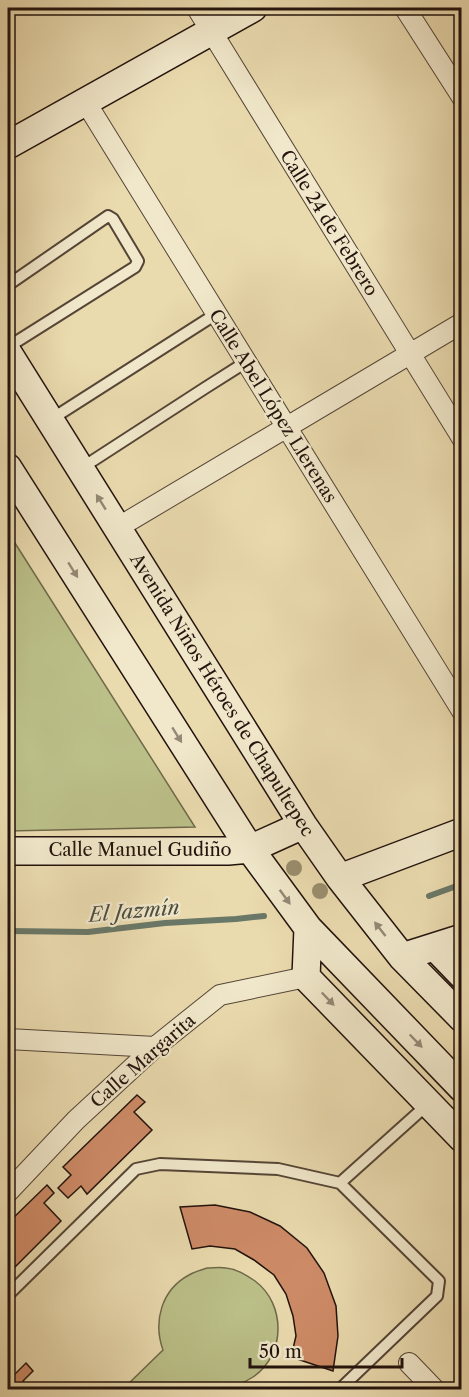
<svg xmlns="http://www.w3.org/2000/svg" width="469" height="1397" font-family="'Libre Caslon Text',serif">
  <rect width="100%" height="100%" fill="#eadbaf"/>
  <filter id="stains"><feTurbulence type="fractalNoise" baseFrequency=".00333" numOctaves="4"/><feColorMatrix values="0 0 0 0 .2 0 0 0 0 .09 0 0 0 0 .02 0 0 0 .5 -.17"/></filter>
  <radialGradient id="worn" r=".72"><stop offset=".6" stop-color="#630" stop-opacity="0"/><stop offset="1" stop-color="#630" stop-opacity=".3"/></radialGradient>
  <path fill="#bbbf88" stroke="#6f694a" stroke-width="1.5" d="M8,532L195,827L8,831Z
    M207,1268C213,1268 220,1267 226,1268C237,1269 246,1275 255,1281C286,1304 286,1355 253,1377C243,1384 231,1387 218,1387C211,1388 203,1385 196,1383L189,1389H123L163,1350C153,1322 161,1290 189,1275C194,1272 201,1270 207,1268Z"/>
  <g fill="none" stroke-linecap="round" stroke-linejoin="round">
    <path stroke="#6a7868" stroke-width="6" d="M429,896L462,884
      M8,931L88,932L165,923L236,919L264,916"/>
  </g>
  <path fill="#ce8b67" stroke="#23130d" stroke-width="1.5" d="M137,1095L145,1102L134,1112L152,1130L87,1194L81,1186L68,1198L58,1188L71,1175L63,1167Z
    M47,1185L54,1193L44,1203L61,1221L8,1274V1223Z
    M215,1205L250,1212L280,1226L307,1248L324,1273L336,1306L338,1336L333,1371L291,1357L296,1336L293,1316L286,1294L274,1275L254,1260L235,1249L210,1246L192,1249L180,1207Z
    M26,1363L33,1371L23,1381L31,1390H8V1381Z"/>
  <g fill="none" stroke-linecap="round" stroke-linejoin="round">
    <g stroke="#554536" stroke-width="14">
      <path id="lane" d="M8,285L108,216L113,219L138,261L135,267L8,347
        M50,420L216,314
        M80,469L205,388L246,362
        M8,1295L136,1169L160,1164L278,1169L340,1183L428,1104
        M339,1390L437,1296L439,1281L340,1183"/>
    </g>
    <g stroke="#554536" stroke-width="22">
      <path id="street" d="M197,8L462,438
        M405,8L462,97
        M85,101L462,711
        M117,528L462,323
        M8,1039L155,1047
        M8,1192L76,1120L155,1047L220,995L306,977
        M409,1363L435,1390"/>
    </g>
    <g stroke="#23130d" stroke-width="30">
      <path id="secondary" d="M8,145L253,8
        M8,353L303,825L340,878L402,957L462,1018
        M8,468L250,849L308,928L462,1088
        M8,851H228L250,849L303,825
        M340,878L462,832
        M308,928L306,977L462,1138
        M435,947L462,975
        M402,957L462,938"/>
    </g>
    <use href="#lane" stroke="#f1e8cb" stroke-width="10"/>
    <use href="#street" stroke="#f1e8cb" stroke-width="20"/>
    <use href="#secondary" stroke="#f1e8cb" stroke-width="27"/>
  </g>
  <g fill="#9a8e6e">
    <circle cx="294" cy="868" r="8"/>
    <circle cx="320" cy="891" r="8"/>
  </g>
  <defs><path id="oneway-solid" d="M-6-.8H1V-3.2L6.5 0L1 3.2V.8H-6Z" transform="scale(1.5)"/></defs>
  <g fill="#948876">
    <use href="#oneway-solid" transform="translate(101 502) rotate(-122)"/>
    <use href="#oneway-solid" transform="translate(73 570) rotate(58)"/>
    <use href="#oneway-solid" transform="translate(177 735) rotate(58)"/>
    <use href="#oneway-solid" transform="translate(285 897) rotate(54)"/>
    <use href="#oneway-solid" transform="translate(380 929) rotate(-128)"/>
    <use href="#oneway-solid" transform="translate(328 999) rotate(46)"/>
    <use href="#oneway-solid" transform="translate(416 1041) rotate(46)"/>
  </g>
  <g text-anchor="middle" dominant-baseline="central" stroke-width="4.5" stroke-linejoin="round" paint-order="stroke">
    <g font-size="18" fill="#23130d" stroke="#f1e8cb">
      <text transform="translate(329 223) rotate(58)">Calle 24 de Febrero</text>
      <text transform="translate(273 406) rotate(58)">Calle Abel López Llerenas</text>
      <text transform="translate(222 695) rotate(58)">Avenida Niños Héroes de Chapultepec</text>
      <text x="140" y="850">Calle Manuel Gudiño</text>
      <text transform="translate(143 1061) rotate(-41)">Calle Margarita</text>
    </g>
    <g font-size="20" font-style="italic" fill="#4c4e42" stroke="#f1e8cb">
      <text transform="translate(134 911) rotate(-5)">El Jazmín</text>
    </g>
  </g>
  <rect width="469" height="1397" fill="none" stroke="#eadbaf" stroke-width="30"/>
  <rect x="9" y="9" width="451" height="1379" fill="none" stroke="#23130d" stroke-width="3"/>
  <rect x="15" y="15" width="439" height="1367" fill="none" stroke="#23130d" stroke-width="1.5"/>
  <path d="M250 1358v9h152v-9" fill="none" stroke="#23130d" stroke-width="3"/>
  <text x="259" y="1358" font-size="18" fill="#23130d" stroke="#f1e8cb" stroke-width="4.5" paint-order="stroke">50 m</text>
  <rect width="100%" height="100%" filter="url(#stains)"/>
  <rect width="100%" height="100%" fill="url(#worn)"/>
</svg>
